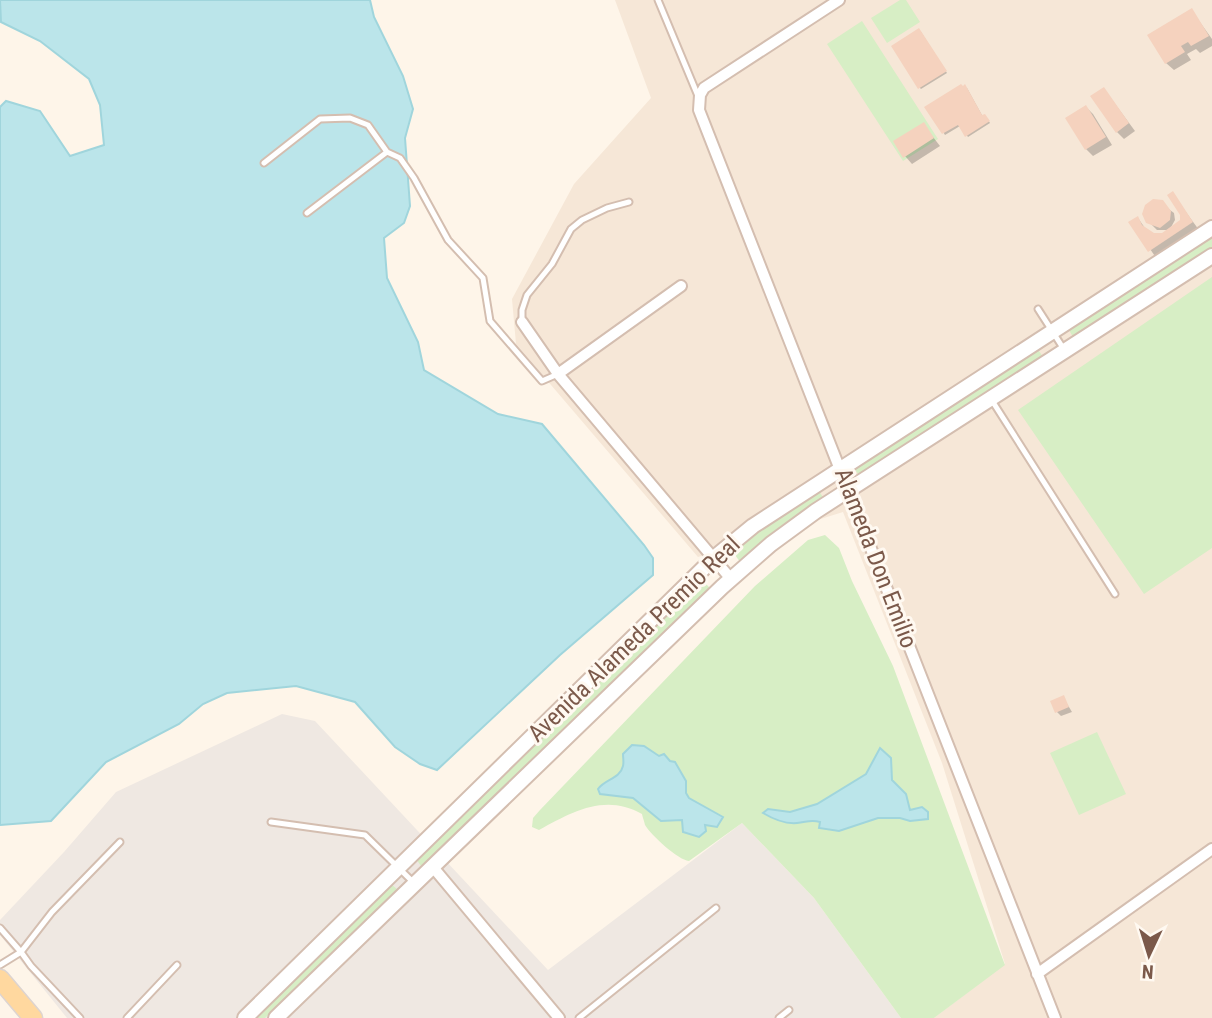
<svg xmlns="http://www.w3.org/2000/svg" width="1212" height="1018" font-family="'Roboto Condensed',sans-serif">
  <rect width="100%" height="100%" fill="#fef5e9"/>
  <path fill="#f6e7d7" d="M615,0H1212V1018H934L1005,964L942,763L843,512L698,557L516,344L512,299L574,184L651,98Z"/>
  <path fill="#efe8e2" d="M282,714L315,721L548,970L742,823L814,898L901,1018H67L0,935V920L64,852L116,792Z"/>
  <path fill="#d7eec5" d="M900,0H906L920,22L887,43L871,18Z
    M862,21L938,139L903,161L827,44Z
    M1212,236V248L1074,339L1069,330Z
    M1212,277V548L1144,594L1018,410Z
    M1037,348L1043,357L860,477L854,468Z
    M819,491L824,499L768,537L740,562L733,552L761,529Z
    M825,535L839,548L852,581L893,666L1005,965L934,1018H901L814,898L742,823L689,861C678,860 651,835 645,825C645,824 642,815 642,814C605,793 572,812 539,830L532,827L533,818L540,810L755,586L808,540Z
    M702,580L711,589L421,866L416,859Z
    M1097,732L1126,794L1079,815L1050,753Z
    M391,884L397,889L265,1018H255Z"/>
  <path fill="#bbe5ea" stroke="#a0d5dc" stroke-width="2" d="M0,0H370L374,17L403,76L413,109L405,138L410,206L404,223L384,238L387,278L418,342L424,370L498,414L542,424L644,545L653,558V575L560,655L437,770L420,764L395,747L355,702L296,686L227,693L203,704L179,724L106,762L51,821L0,825V107L6,101L40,111L70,156L104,145L100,105L89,79L40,41L1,22Z
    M632,745L644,746L659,756L664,754L670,761L675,762L686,781V793L689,798L723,817L717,827L705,825L706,831L699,837L683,832L682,820L661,821L633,798L600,794L598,789C605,779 620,779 623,766C624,762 623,758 623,754Z
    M880,748L891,758L892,780L906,794L910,810L922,807L928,812V819L910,821L900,818H878L839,831L819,828L820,822C811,819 807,822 797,823C786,824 773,819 763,813L768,809L790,812L817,804L866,774Z"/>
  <path fill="#0003" d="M1192,11L1212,39V46L1200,53L1196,49L1187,54L1191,60L1174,70L1166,63Z
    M921,32L947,73L921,89L920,88Z
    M967,88L983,117L987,118L990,123L968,137L960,126L945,135L927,107Z
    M1104,89L1135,131L1124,139L1117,132Z
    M1086,107L1093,114L1112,145L1093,156L1086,149Z
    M923,124L940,146L912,164L905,156Z
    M1172,193L1199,230L1157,259L1131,222L1138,218L1147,231L1153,234L1162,235L1169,230H1157L1145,218L1158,201L1174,213L1175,220L1170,229L1182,221L1181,214Z
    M1063,697L1072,712L1061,716L1057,712Z"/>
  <path fill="#f5d2be" d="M1192,8L1209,36L1191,46L1188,42L1181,46L1185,52L1165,64L1147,35Z
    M919,28L947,71L918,89L891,46Z
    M961,84L963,86L965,84L982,115L985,114L990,121L965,137L958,125L942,134L924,107Z
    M1104,87L1129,123L1116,133L1090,96Z
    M1086,105L1106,137L1085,150L1065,118Z
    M924,122L934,138L903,158L893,141Z
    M1173,191L1193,222L1148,252L1128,222L1138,216L1142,225L1154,233H1162L1180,220V215L1167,195Z
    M1153,199L1163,200L1171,211L1170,220L1160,228L1146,223L1142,214L1145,205Z
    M1064,695L1069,707L1055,713L1050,701Z"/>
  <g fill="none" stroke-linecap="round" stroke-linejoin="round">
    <g stroke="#d4beb0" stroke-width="9">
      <path id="service" d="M658,0L698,96
        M264,163L320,119L350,118L368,125L387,152
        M307,213L387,152L400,158L414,178L448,240L483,278L490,321L542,381L558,374
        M1038,309L1065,351
        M522,322V310L527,295L552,264L571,229L582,220L607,208L629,202
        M991,399L1115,594
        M271,822L365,835L414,883
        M0,928L21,952L52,912L120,842
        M0,965L21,952L31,966L80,1018
        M127,1018L177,965
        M579,1018L716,908
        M779,1018L789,1010"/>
    </g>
    <g stroke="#d4beb0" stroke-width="14">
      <path id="minor" d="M839,0L704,88L700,95L699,110L1055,1018
        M522,322L558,374L731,579
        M558,374L681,286
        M432,866L559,1018
        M1037,974L1212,849"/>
    </g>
    <g stroke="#d4beb0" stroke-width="18">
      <path id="tertiary" d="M245,1018L714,558L753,526L1212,228
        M276,1018L722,587L771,544L816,511L1212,256"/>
    </g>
    <g stroke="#ddd4d0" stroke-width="21">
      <path id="primary" d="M0,979L33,1018"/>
    </g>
    <use href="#service" stroke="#fff" stroke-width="5"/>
    <use href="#minor" stroke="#fff" stroke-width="10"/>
    <use href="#tertiary" stroke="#fff" stroke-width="14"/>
    <use href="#primary" stroke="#ffd89f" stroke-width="18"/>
  </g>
  <g text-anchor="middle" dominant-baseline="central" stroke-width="6" stroke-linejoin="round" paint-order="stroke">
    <g font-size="24" fill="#7b594a" stroke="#fff9f1">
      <text transform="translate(876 558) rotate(69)">Alameda Don Emilio</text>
      <text transform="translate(634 639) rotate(-44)">Avenida Alameda Premio Real</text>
    </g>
  </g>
  <g transform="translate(1149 955) rotate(184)" stroke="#fff9f1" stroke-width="5" paint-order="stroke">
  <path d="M0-5L12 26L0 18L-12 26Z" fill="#7b594a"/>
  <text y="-10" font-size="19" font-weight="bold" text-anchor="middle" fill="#7b594a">N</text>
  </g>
</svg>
